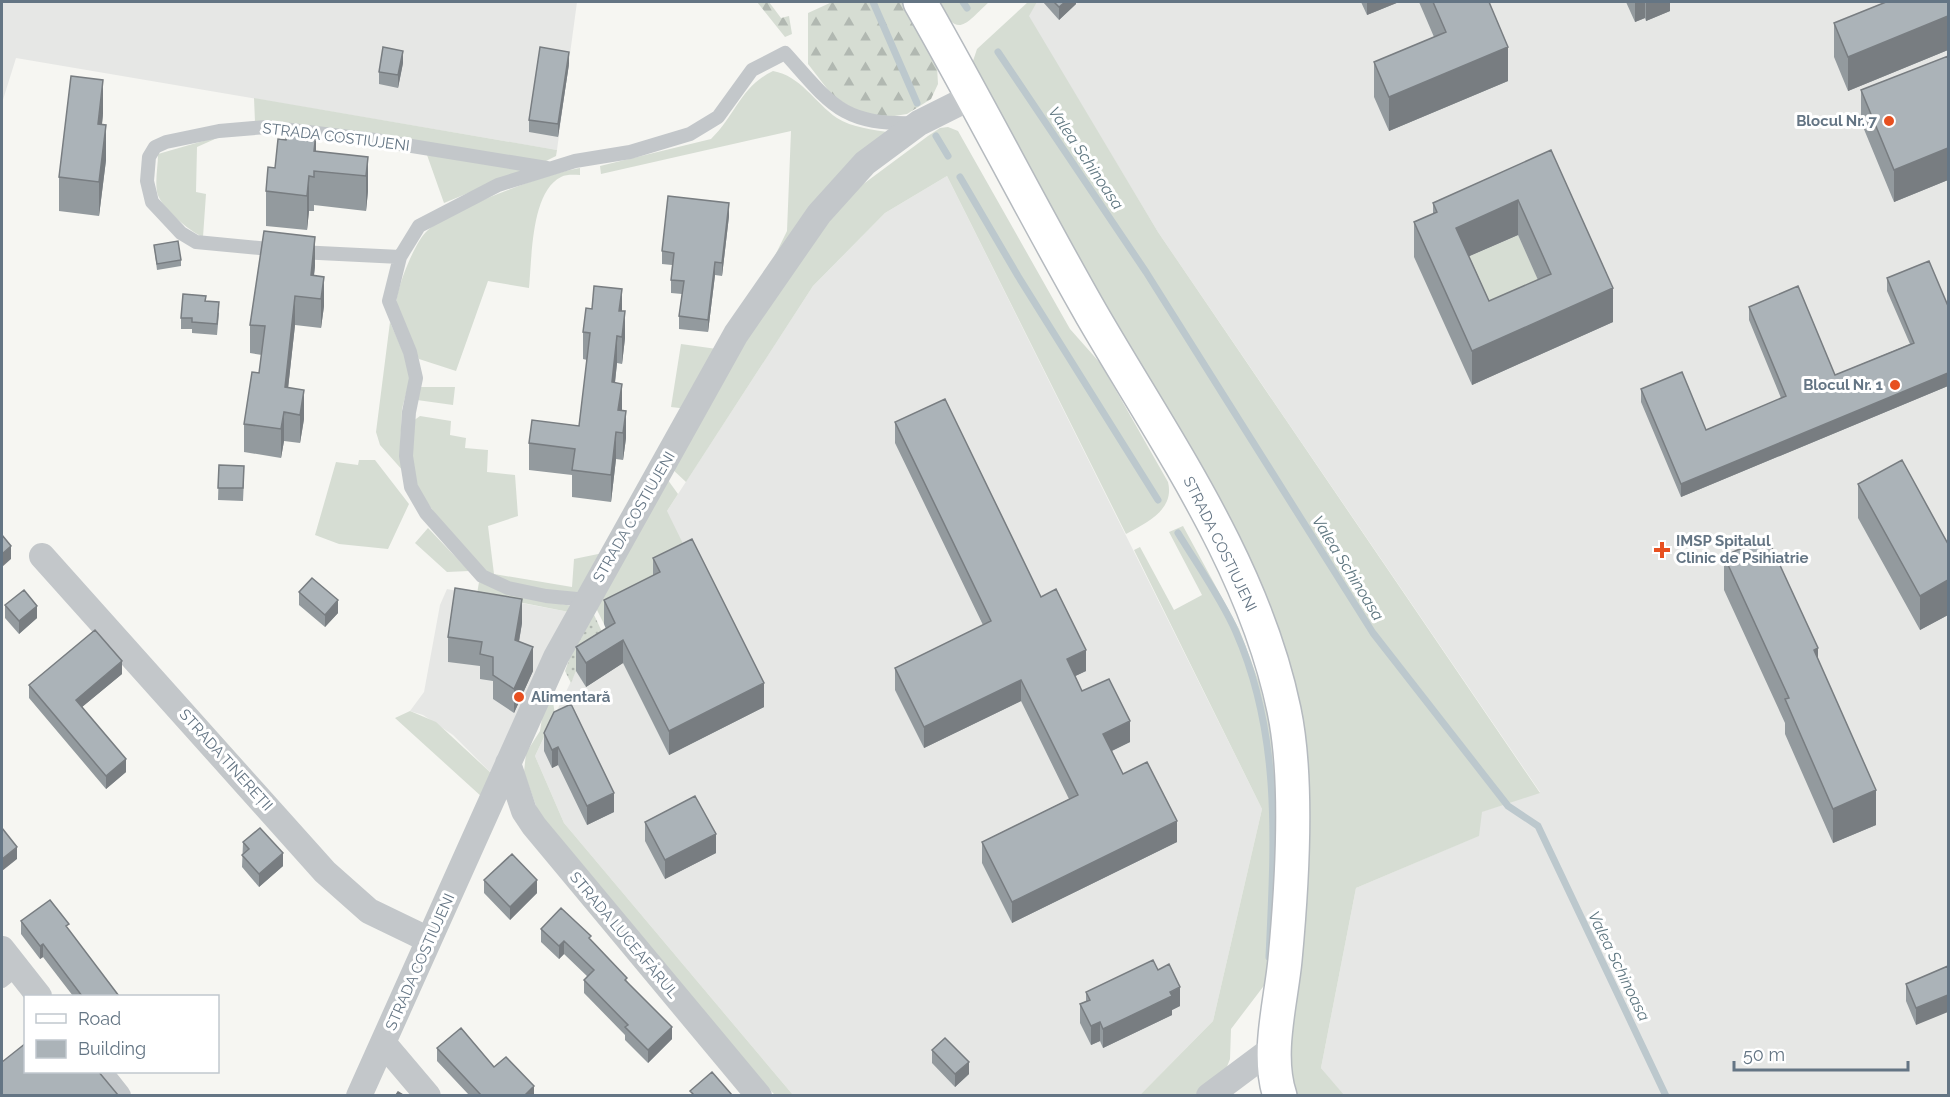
<svg xmlns="http://www.w3.org/2000/svg" width="1950" height="1097" font-family="Raleway,sans-serif">
  <defs>
    <pattern id="grass-dots" width="8" height="8" patternUnits="userSpaceOnUse" patternTransform="scale(1.5)"><rect width="8" height="8" fill="#d6ddd3"/><path d="M2 2h.1M6 6h.1" fill="none" stroke="#b1b8b1" stroke-width="1.8" stroke-linecap="round"/></pattern>
    <pattern id="forest-firs" width="22" height="20" patternUnits="userSpaceOnUse" patternTransform="scale(1.5)"><rect width="22" height="20" fill="#d6ddd3"/><path d="M5 1l3.5 6h-7zM16 11l3.5 6h-7z" fill="#b1b8b1"/></pattern>
  </defs>
  <rect width="100%" height="100%" fill="#f6f6f2"/>
  <path fill="#e6e7e5" d="M2,2H577L557,150L16,58L2,103Z
    M1037,2H1948V1095L1344,1096L1321,1068L1356,888L1478,836L1481,812L1540,792L1158,232L1028,16Z
    M947,176L1262,809L1213,1021L1140,1095H793L564,823L535,756L576,671L614,646L604,624L667,511L813,286L885,213Z
    M447,589L569,612L492,774L453,735L423,715L410,711L424,692L440,605Z"/>
  <path fill="url(#grass-dots)" d="M589,604L610,649L576,671L571,683L565,671Z"/>
  <path fill="url(#forest-firs)" d="M757,2H769L781,18L789,16L792,34L785,37Z
    M832,2H902L937,66L938,84L931,99L907,114L882,118L853,109L832,95L808,64V13Z"/>
  <path fill="#d6ddd3" d="M934,2H989C961,28 960,37 934,2Z
    M1028,2H1037L1029,16L1158,232L1540,793L1482,812L1479,836L1356,888L1321,1068L1344,1095H1290L1292,710L972,64L977,49Z
    M773,71C801,76 814,102 837,118C852,128 873,129 891,133L767,272L787,231L791,131L601,174L600,166L711,139C736,115 740,87 773,71Z
    M254,98L557,150L556,156L544,162L255,122Z
    M948,127L958,131L1070,329L1101,364L1168,482C1175,510 1146,523 1126,534L947,176L885,213L813,286L686,482L670,467L747,336L821,223L862,185L928,136L940,128Z
    M224,135L197,147L196,192L206,194L203,237C189,231 160,207 157,192C155,180 158,166 158,154Z
    M427,155L526,169L444,203Z
    M580,168V175C574,175 567,174 561,177C531,192 532,257 529,288L488,281L456,371L419,359C413,347 396,316 396,304C397,287 415,241 428,230C451,209 547,173 580,168Z
    M1518,235L1551,308L1489,336L1456,262Z
    M390,322L407,361L410,378L402,409L400,451L404,472L380,445L376,432Z
    M681,344L717,349L688,409L671,407Z
    M420,387H455L453,405L417,400Z
    M420,416L451,421L450,435L466,438L465,448L488,450L487,472L515,475L518,516L488,526L494,574L572,587L574,559L603,553L583,593C557,592 526,590 501,581C481,573 421,502 416,481C411,461 412,441 413,421Z
    M359,460H375L409,504L388,549L339,544L315,535L336,462L358,465Z
    M665,476L678,494L667,511L692,562L604,624L592,600Z
    M1183,526L1239,629L1259,682L1273,739L1279,795L1278,906L1266,983L1231,1029L1230,1059L1224,1074L1200,1095H1140L1213,1021L1262,809L1134,550L1140,547L1174,610L1202,595L1169,532Z
    M428,528L469,571L447,572L415,543Z
    M479,582L521,597L572,606L569,612L477,594Z
    M550,685L555,714L535,756L564,823L793,1095H775L762,1082L546,834L524,772L526,753L540,731L546,692Z
    M410,711L436,722L492,774L482,797L395,718Z"/>
  <g fill="none" stroke-linecap="round" stroke-linejoin="round">
    <path stroke="#bcc8cd" stroke-width="7" d="M873,2L917,103
      M963,2L967,8
      M998,52L1146,272L1373,633L1508,806L1538,826L1666,1096
      M936,136L948,156
      M960,177L1018,276L1158,500
      M1178,533C1198,566 1221,598 1236,632C1282,736 1274,848 1269,957"/>
    <g stroke="#b5babf" stroke-width="36">
      <path id="secondary" d="M920,2C979,105 1033,212 1092,315C1165,441 1254,565 1284,710C1299,781 1292,886 1285,960C1281,1002 1266,1054 1280,1096"/>
    </g>
    <path stroke="#c3c7ca" stroke-width="14" d="M280,250L196,242L181,233L152,202L147,181L149,157L155,147L166,142L219,131L266,127L375,140L547,168
      M299,252L400,257
      M587,600L546,596L508,588L482,576L426,513L411,487L406,456L409,412L416,378L410,352L389,301L400,257L419,226L498,185L575,161L630,152L690,134L718,117L752,70L785,53C831,104 841,125 914,123
      M2,981L17,969"/>
    <path stroke="#c3c7ca" stroke-width="26" d="M42,556L325,872L369,911L429,940
      M508,763L524,811L534,826L759,1096
      M2,949L39,996
      M384,1044L428,1096
      M99,1072L118,1096
      M359,1096L556,657L736,334L819,214L865,163L919,123L971,97
      M1209,1096L1276,1046"/>
    <use href="#secondary" stroke="#fff" stroke-width="33"/>
  </g>
  <path fill="#939a9e" fill-rule="evenodd" d="M1043,2H1076V4L1059,20Z
    M1361,2H1399L1367,15Z
    M1419,2H1489L1508,81L1389,131L1374,97V62L1434,37Z
    M1626,2H1670V11L1646,21L1645,18L1635,22Z
    M1948,2V50L1848,91L1834,57V23Z
    M1948,56V180L1894,202L1861,122V90Z
    M403,63L398,88L379,84V72Z
    M569,64L558,137L529,132V120Z
    M103,114L102,125L106,160L99,216L59,211V177Z
    M1551,150L1613,322L1472,385L1414,257V222L1433,214V203ZM1518,235L1538,280L1489,301L1469,256Z
    M316,152L368,157V191L366,211L314,205V211H309L307,230L266,226V191L275,168Z
    M729,216L722,276L715,275L708,332L679,329V316L682,294L671,293V280L672,265L662,264V251Z
    M154,245L181,260V266L157,270Z
    M315,266L314,276L324,306L321,328L295,325L288,388L304,419L300,443L284,441L281,458L244,452V424L259,373L262,355L250,353V325Z
    M1887,278L1948,386L1681,497L1641,402V389L1706,430L1781,398L1749,320V307L1835,375L1910,344L1887,291Z
    M206,301L219,313L217,335L192,333V329H181V318Z
    M622,311L625,338L622,364L617,363L615,383L622,410L626,438L623,460L616,459L611,502L572,497V475L529,470V443L579,426L587,360L583,359V332Z
    M895,422L1041,597L1086,671L1075,676L1082,691L1130,742L1112,751L1123,774L1177,842L1012,923L982,863V842L1069,799L1021,701L924,748L895,690V668L983,625L895,443Z
    M219,465L244,479L243,501L218,500Z
    M1858,484L1948,544V615L1920,630L1858,518Z
    M1724,556L1818,659L1876,825L1833,843L1785,734V723L1724,590Z
    M653,558L764,707L669,755L623,663L586,687L576,671V647L606,629L604,624V600L653,576Z
    M299,592L338,613L325,627L299,605Z
    M5,605L37,618L19,634L5,618Z
    M522,623L519,642L533,671L514,713L493,699V681L480,679V666L448,662V637Z
    M122,674L82,707L126,772L106,789L29,698V685Z
    M571,704L614,812L587,825L558,765L552,768L544,751V733Z
    M645,822L716,853L665,879L645,841Z
    M243,842L283,866L259,887L242,867Z
    M484,880L537,893L510,920L484,893Z
    M21,921L69,931L119,996H73L43,957L40,959L21,934Z
    M541,929L591,940L627,981L672,1039L648,1063L625,1040V1035L584,993V980L588,977L564,954L559,959L541,942Z
    M1948,966L1916,1025L1906,1001V984Z
    M1158,970L1180,1006L1172,1010V1015L1103,1048L1100,1041L1091,1045L1080,1023V1004L1086,1001V992Z
    M437,1048L494,1067L534,1095H469L437,1061Z
    M932,1050L969,1074L955,1087L932,1063Z"/>
  <path fill="#787d81" d="M1065,2H1076V4L1059,20V7Z
    M1367,2H1399L1367,15Z
    M1635,2H1645V18L1635,22Z
    M1646,2H1670V11L1646,21Z
    M1948,16V50L1848,91V57Z
    M1508,47V81L1389,131V97Z
    M403,51V63L398,88V75Z
    M569,52V64L558,137V124Z
    M103,80V114L98,158V124Z
    M106,125V160L99,216V182Z
    M316,133V167L314,171V211V151Z
    M1948,148V180L1894,202V170Z
    M368,157V191L366,211V176Z
    M309,176V211L307,230V196Z
    M1518,200V235L1456,262V228Z
    M729,203V216L722,276V263Z
    M315,237V266L311,298V275Z
    M715,262V275L708,332V320Z
    M324,277V306L321,328V299Z
    M1613,288V322L1472,385V351Z
    M622,289V316L619,338V311Z
    M295,296V325L285,416V387L286,370Z
    M625,311V338L622,364V337Z
    M617,336V363L612,409V382Z
    M1948,373V386L1681,497V484Z
    M622,384V410H618Z
    M304,390V419L300,443V415Z
    M626,411V438L623,460V433Z
    M284,412V441L281,458V429Z
    M616,432V459L611,502V475Z
    M11,546V559L2,567V554Z
    M1948,580V615L1920,630V596Z
    M522,599V623L515,664V640Z
    M338,600V613L325,627V615Z
    M37,606V618L19,634V621Z
    M623,640V663L586,687V663Z
    M533,647V671L514,713V689Z
    M1818,648V682L1814,650Z
    M1086,650V671L1067,680V659Z
    M122,661V674L76,712V700Z
    M1021,680V701L924,748V727Z
    M764,683V707L669,755V731Z
    M1130,721V742L1103,755V734Z
    M558,747V765L552,768V750Z
    M126,759V772L106,789V776Z
    M1876,790V825L1833,843V809Z
    M614,793V812L587,825V806Z
    M1177,821V842L1012,923V902Z
    M716,834V853L665,879V860Z
    M17,847V859L2,871V859Z
    M283,853V866L259,887V874Z
    M537,880V893L510,920V907Z
    M564,941V954L559,959V946Z
    M43,944V957L40,959V946Z
    M1180,987V1006L1172,1010V1015L1103,1048V1029Z
    M1948,995V1012L1916,1025V1008Z
    M1100,1022V1041L1091,1045V1026Z
    M672,1027V1039L648,1063V1050Z
    M969,1062V1074L955,1087V1074Z
    M534,1086V1095H526V1094Z"/>
  <path fill="#abb3b8" stroke="#787d81" stroke-width="1.5" fill-rule="evenodd" d="M1054,2H1065L1059,7Z
    M1433,2H1489L1508,47L1389,97L1374,62L1446,32Z
    M1886,2H1948V16L1848,57L1834,23Z
    M383,47L403,51L398,75L379,72Z
    M540,47L569,52L558,124L529,120Z
    M1948,56V148L1894,170L1861,90Z
    M71,76L103,80L98,124L106,125L99,182L59,177Z
    M287,130L316,133L314,151L368,157L366,176L314,171V177L309,176L307,196L266,191L268,167L275,168L278,139L286,140Z
    M1551,150L1613,288L1472,351L1414,222L1437,212L1433,203ZM1518,200L1551,274L1489,301L1456,228Z
    M668,196L729,203L722,263L715,262L708,320L679,316L684,281L671,280L674,253L662,251Z
    M264,231L315,237L311,275L324,277L321,299L295,296L285,387L304,390L300,415L284,412L281,429L244,424L252,372L259,373L265,326L250,325Z
    M178,241L181,260L157,264L154,245Z
    M1929,261L1948,306V373L1681,484L1641,389L1682,372L1706,430L1786,396L1749,307L1798,286L1835,375L1914,343L1887,278Z
    M594,286L622,289L619,311H625L622,337L617,336L612,382L622,384L618,410L626,411L623,433L616,432L611,475L572,470L575,449L529,443L532,420L579,426L590,333L583,332L586,308L592,309Z
    M183,294L206,296L205,301L219,302L217,324L192,322V318H181Z
    M945,399L1041,597L1056,589L1086,650L1067,659L1082,691L1109,679L1130,721L1103,734L1123,774L1147,762L1177,821L1012,902L982,842L1078,795L1021,680L924,727L895,668L991,621L895,422Z
    M1902,460L1948,544V580L1920,596L1858,484Z
    M219,465L244,466L243,488H218Z
    M2,535L11,546L2,554Z
    M1767,537L1818,648L1814,650L1876,790L1833,809L1785,699L1789,698L1724,556Z
    M692,539L764,683L669,731L623,640L586,663L576,647L615,623L604,600L660,572L653,558Z
    M312,578L338,600L325,615L299,592Z
    M455,588L522,599L515,640L533,647L514,689L493,675V657L480,654L482,642L448,637Z
    M24,590L37,606L19,621L5,605Z
    M95,630L122,661L76,700L126,759L106,776L29,685Z
    M571,704L614,793L587,806L558,747L552,750L544,733L554,712Z
    M695,796L716,834L665,860L645,822Z
    M2,828L17,847L2,859Z
    M260,828L283,853L259,874L242,855L249,849L243,842Z
    M512,854L537,880L510,907L484,880Z
    M50,900L69,924L66,926L119,996H82L43,944L40,946L21,921Z
    M561,908L591,936L589,938L627,978L625,980L672,1027L648,1050L625,1027L628,1025L584,980L594,970L564,941L559,946L541,929Z
    M1153,960L1158,970L1169,964L1180,987L1170,992L1172,996L1103,1029L1100,1022L1091,1026L1080,1004L1090,1000L1086,992Z
    M1948,966V995L1916,1008L1906,984Z
    M461,1028L494,1067L506,1057L534,1086L526,1094L528,1095H481L437,1048Z
    M945,1038L969,1062L955,1074L932,1050Z
    M26,1043V1071H98L118,1095H2V1062Z
    M712,1072L732,1095H694L690,1091Z
    M398,1092L403,1095H396Z"/>
  <g fill="#e75020" stroke="#fff" stroke-width="2">
    <circle cx="1889" cy="121" r="6"/>
    <circle cx="1895" cy="385" r="6"/>
    <path d="M1659 541h6v6h6v6h-6v6h-6v-6h-6v-6h6z"/>
    <circle cx="519" cy="697" r="6"/>
  </g>
  <g text-anchor="middle" dominant-baseline="central" stroke-width="6" stroke-linejoin="round" paint-order="stroke">
    <g font-size="15" font-weight="bold" fill="#647584" stroke="#fff" text-anchor="end">
      <text x="1877" y="121">Blocul Nr. 7</text>
      <text x="1883" y="385">Blocul Nr. 1</text>
      <text x="1676" y="541" text-anchor="start">IMSP Spitalul<tspan x="1676" dy="17">Clinic de Psihiatrie</tspan></text>
      <text x="531" y="697" text-anchor="start">Alimentară</text>
    </g>
    <g font-size="15" fill="#647584" stroke="#fff">
      <text transform="translate(336 137) rotate(7)">STRADA COSTIUJENI</text>
      <text transform="translate(634 517) rotate(-60)">STRADA COSTIUJENI</text>
      <text transform="translate(1220 544) rotate(64)">STRADA COSTIUJENI</text>
      <text transform="translate(226 760) rotate(48)">STRADA TINEREȚII</text>
      <text transform="translate(624 935) rotate(50)">STRADA LUCEAFĂRUL</text>
      <text transform="translate(420 962) rotate(-66)">STRADA COSTIUJENI</text>
    </g>
    <g font-size="16" font-style="italic" fill="#5f7781" stroke="#fff">
      <text transform="translate(1086 158) rotate(56)">Valea Schinoasa</text>
      <text transform="translate(1348 568) rotate(58)">Valea Schinoasa</text>
      <text transform="translate(1619 966) rotate(64)">Valea Schinoasa</text>
    </g>
  </g>
  <rect width="1950" height="1097" fill="none" stroke="#647584" stroke-width="6"/>
  <rect x="24" y="995" width="195" height="78" fill="#ffffff" stroke="#c1c8ce" stroke-width="1.5"/>
  <rect x="36" y="1014" width="30" height="9" fill="#ffffff" stroke="#c1c8ce" stroke-width="1.5"/>
  <text x="78" y="1025" font-size="18" fill="#647584">Road</text>
  <rect x="36" y="1040" width="30" height="18" fill="#abb3b8" stroke="#c1c8ce" stroke-width="1.5"/>
  <text x="78" y="1055" font-size="18" fill="#647584">Building</text>
  <path d="M1734 1061v9h174v-9" fill="none" stroke="#647584" stroke-width="3"/>
  <text x="1743" y="1061" font-size="18" fill="#647584" stroke="#ffffff" stroke-width="4.5" paint-order="stroke">50 m</text>
</svg>
